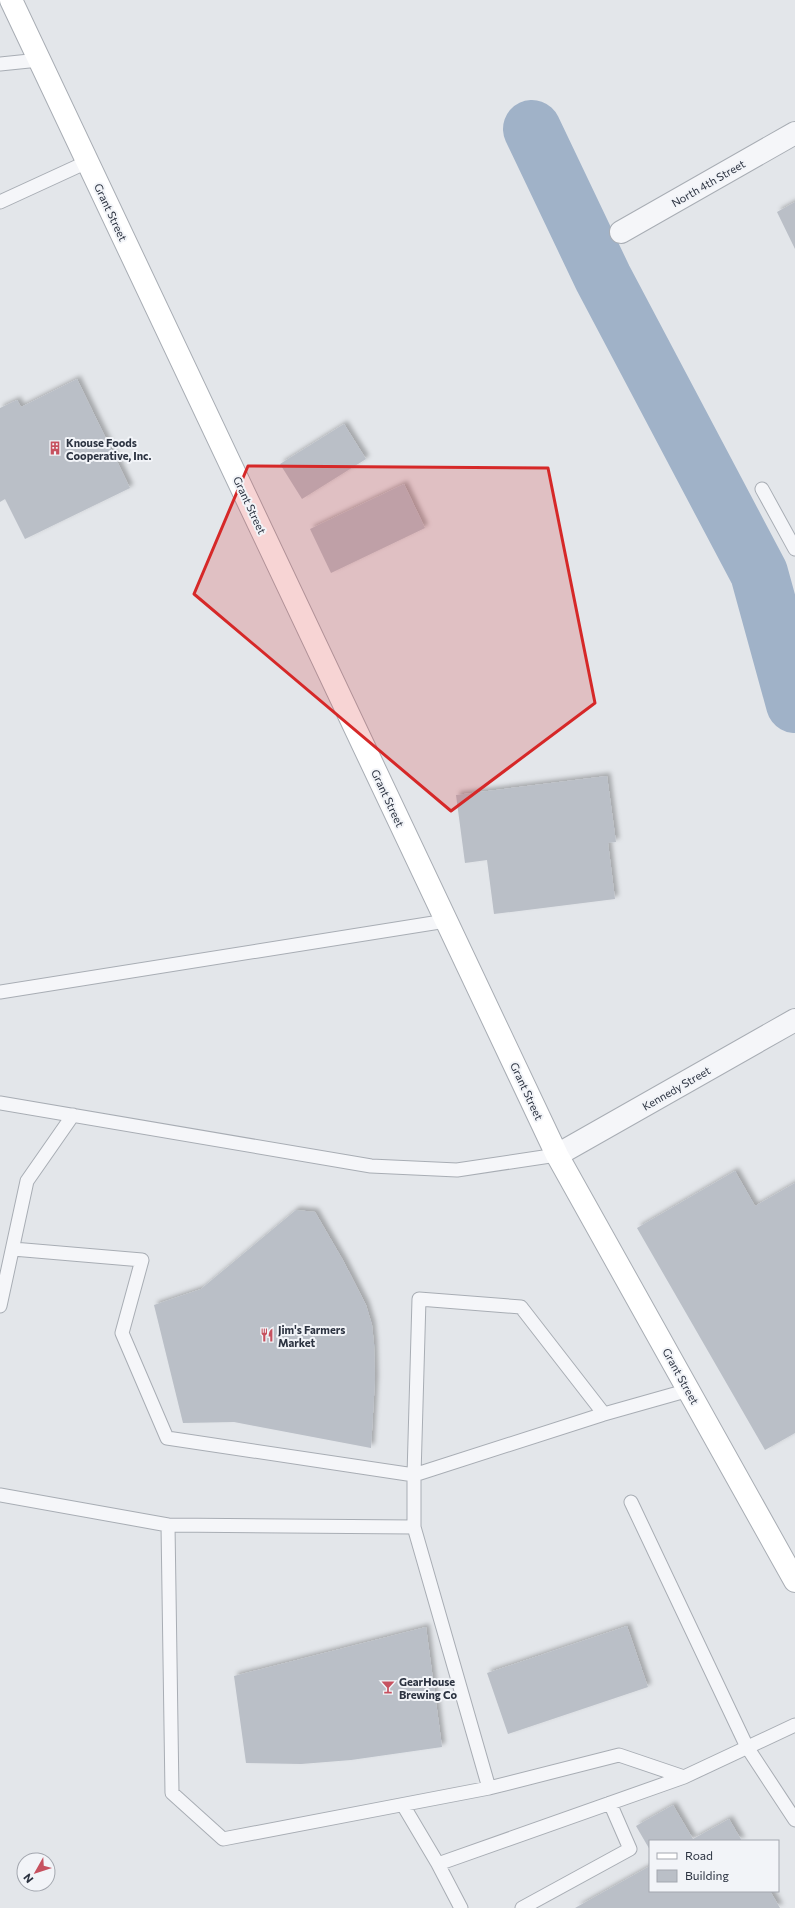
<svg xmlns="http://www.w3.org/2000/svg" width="795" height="1908" font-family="Commissioner,sans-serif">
  <defs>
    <filter id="shadow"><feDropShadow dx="3.5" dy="-3.5" stdDeviation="2" flood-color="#0004"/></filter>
  </defs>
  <rect width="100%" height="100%" fill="#e3e6ea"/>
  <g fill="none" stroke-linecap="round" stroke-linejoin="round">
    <path stroke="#a0b2c8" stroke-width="58" d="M532,129L603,278L759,573L795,704"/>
  </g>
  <path fill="#babfc7" filter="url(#shadow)" d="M795,202V249L777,212Z
    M77,379L130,488L25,539L5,499L0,502V408L17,400L21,407Z
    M344,424L366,459L302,499L280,464Z
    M404,484L425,528L331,573L310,529Z
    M607,776L616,842L608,843L615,899L494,914L487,860L465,863L456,795Z
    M735,1171L755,1206L795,1183V1433L765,1450L637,1228Z
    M296,1210L315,1212L344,1262L366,1305L372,1325L374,1344L375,1379L371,1448L234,1422L183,1423L154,1305L201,1289Z
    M627,1626L648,1687L508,1734L487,1673Z
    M426,1627L442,1747L351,1760L301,1764L246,1763L234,1676Z
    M673,1805L693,1839L729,1819L742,1841H650V1850L636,1826Z
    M650,1866V1891H770L780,1908H575Z"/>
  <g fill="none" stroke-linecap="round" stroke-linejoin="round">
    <g stroke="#a8adb4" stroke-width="15">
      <path id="lane" d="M0,64L39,60
        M0,202L87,162
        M762,489L795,549
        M0,992L446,921
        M0,1103L371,1166L457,1170L557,1155
        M13,1249L142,1260L122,1333L167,1438L414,1475L419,1299L521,1307L604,1414
        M0,1306L27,1181L73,1115
        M0,1495L168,1525
        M631,1502L747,1747L795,1820
        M414,1527L489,1788L619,1755L684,1777L795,1725
        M489,1788L223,1839L172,1793L168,1525L414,1527V1475L604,1414L689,1390
        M403,1805L438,1864
        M461,1908L438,1864L684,1777
        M522,1908L630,1849L610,1803"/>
    </g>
    <g stroke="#a8adb4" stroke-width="24">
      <path id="street" d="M621,232L795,133
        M557,1155L795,1020"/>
    </g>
    <g stroke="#a8adb4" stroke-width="24">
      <path id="secondary" d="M11,0L557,1155L795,1581"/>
    </g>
    <use href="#lane" stroke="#f5f6f9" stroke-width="13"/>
    <use href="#street" stroke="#f5f6f9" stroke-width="22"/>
    <use href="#secondary" stroke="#fff" stroke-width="22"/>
  </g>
  <path fill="#d62828" fill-opacity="0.2" stroke="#d62828" stroke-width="3" stroke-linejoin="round" d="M248,466L548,468L595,703L451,811L194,594Z"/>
  <defs>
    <g id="building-bare" transform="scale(1.08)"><path d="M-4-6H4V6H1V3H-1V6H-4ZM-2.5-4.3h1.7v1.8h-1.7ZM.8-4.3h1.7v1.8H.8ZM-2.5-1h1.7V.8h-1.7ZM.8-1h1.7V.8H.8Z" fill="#c6515f" stroke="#f2f4f8" stroke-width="2.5" paint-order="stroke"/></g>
    <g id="restaurant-bare" transform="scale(1.08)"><path d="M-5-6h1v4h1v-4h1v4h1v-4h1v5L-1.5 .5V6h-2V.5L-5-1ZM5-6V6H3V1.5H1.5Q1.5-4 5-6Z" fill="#c6515f" stroke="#f2f4f8" stroke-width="2.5" paint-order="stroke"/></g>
    <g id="bar-bare" transform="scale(1.08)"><path d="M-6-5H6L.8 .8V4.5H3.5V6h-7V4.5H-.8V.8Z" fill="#c6515f" stroke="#f2f4f8" stroke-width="2.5" paint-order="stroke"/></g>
  </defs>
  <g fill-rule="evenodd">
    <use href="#building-bare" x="55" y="448"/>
    <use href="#restaurant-bare" x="267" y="1335"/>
    <use href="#bar-bare" x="388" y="1687"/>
  </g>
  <g text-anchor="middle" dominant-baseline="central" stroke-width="4" stroke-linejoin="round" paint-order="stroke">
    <g font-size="11" fill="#2c3341" stroke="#f2f4f8">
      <text transform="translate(708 183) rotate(-30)">North 4th Street</text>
      <text transform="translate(111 212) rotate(65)">Grant Street</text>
      <text transform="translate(250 505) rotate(65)">Grant Street</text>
      <text transform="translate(388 798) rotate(65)">Grant Street</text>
      <text transform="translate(676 1088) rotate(-30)">Kennedy Street</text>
      <text transform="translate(527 1091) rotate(65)">Grant Street</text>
      <text transform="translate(681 1376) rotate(61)">Grant Street</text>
    </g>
    <g font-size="11" font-weight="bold" fill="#2c3341" stroke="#f2f4f8" text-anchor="start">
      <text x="66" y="442">Knouse Foods<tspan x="66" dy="13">Cooperative, Inc.</tspan></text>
      <text x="278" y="1329">Jim's Farmers<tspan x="278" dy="13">Market</tspan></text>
      <text x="399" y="1681">GearHouse<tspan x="399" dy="13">Brewing Co</tspan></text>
    </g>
  </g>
  <rect x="649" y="1840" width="130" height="52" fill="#f2f4f8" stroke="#a3a7af"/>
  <rect x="657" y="1853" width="20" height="6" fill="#ffffff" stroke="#a3a7af"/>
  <text x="685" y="1860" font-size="12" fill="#2c3341">Road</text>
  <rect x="657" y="1870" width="20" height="12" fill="#babfc7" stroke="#a3a7af"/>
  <text x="685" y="1880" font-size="12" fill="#2c3341">Building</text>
  <g transform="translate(36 1872) rotate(231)"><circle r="19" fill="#f2f4f8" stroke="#a3a7af"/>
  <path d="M0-3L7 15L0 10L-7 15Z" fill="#c6515f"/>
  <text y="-6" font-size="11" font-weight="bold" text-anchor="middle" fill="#2c3341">N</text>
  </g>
</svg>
